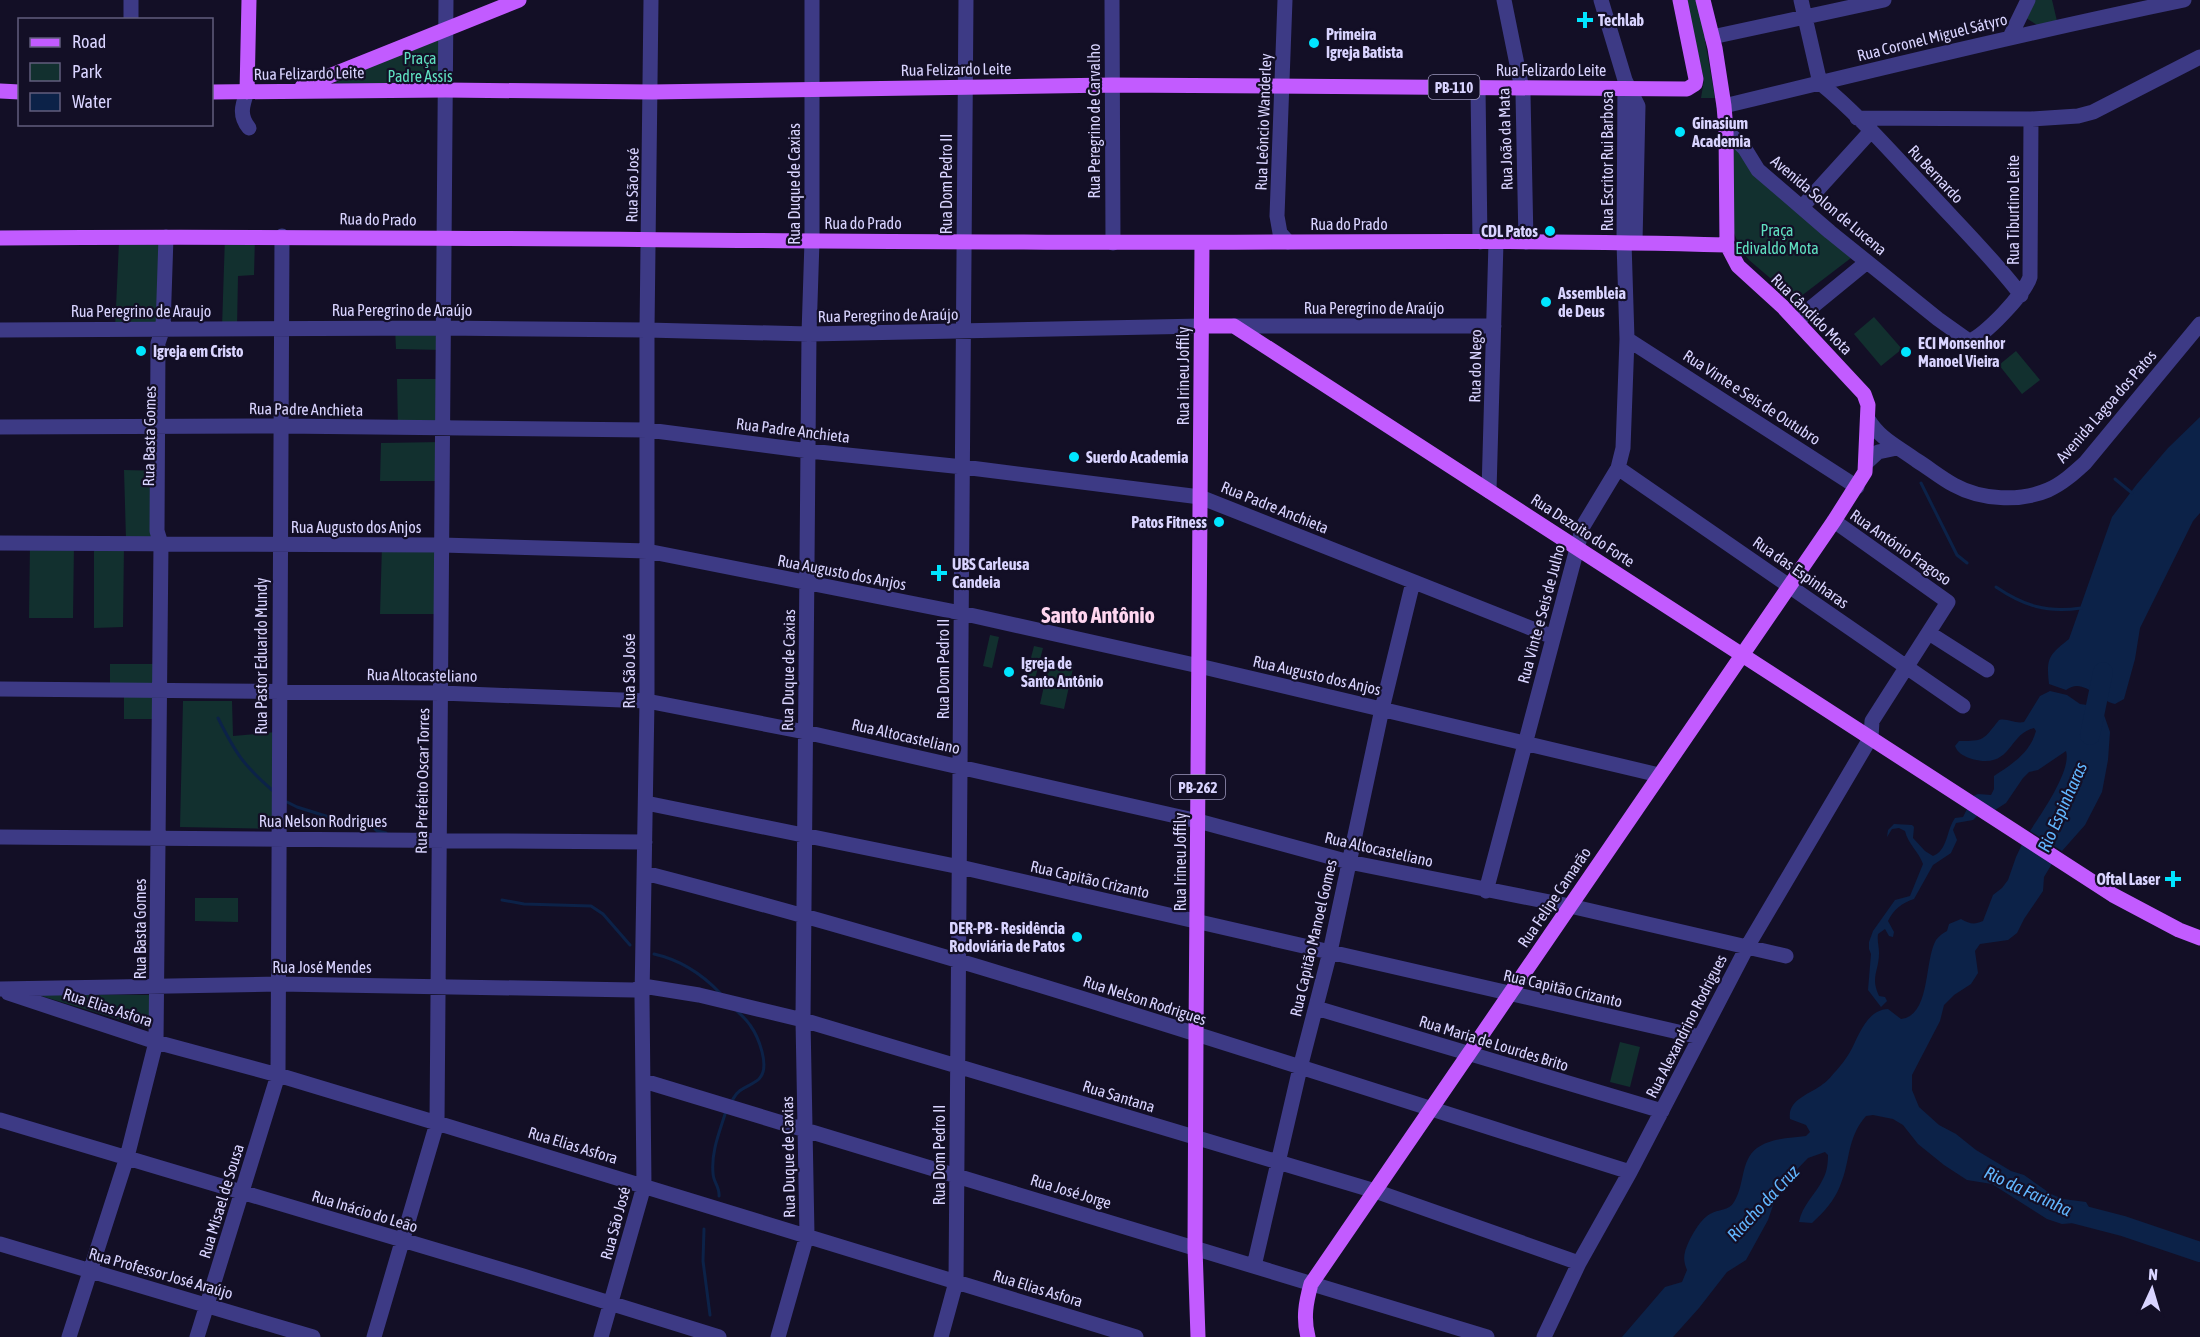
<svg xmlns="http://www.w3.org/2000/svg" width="2200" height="1337" font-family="'Asap Condensed',sans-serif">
  <rect width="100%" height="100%" fill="#130f26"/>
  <path fill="#12302f" d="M1686,0H1698L1715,98H1701L1704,80Z
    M2034,0H2052L2057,21L2037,25L2026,18Z
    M445,30V90L318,91Z
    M1735,142L1851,258L1796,300L1749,260L1741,250L1734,233L1733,153Z
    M225,236H255L254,275L238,276L237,328H222Z
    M163,241V328L115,329L119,242Z
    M1874,317L1902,349L1881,366L1854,334Z
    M395,328H443V350L396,349Z
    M2016,351L2040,380L2022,394L1999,365Z
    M397,379H443L442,428H398Z
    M442,442V481H380L381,443Z
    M124,470L162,471L161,540L126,539Z
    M30,543H74L73,618H29Z
    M94,543L124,544L123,627L94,628Z
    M382,545H442L441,614H380Z
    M990,635L999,637L992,668L983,666Z
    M1034,646L1043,648L1035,679L1026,677Z
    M1050,659L1074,664L1064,709L1040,704Z
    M110,664H160L159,719H124V690H110Z
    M183,701H232L233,736L277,732L278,829L180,827Z
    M195,898H238V922L195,921Z
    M35,994L151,995L150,1029Z
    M1620,1042L1640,1047L1630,1087L1610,1082Z"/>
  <path fill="#0c2248" d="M2200,417V513L2193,521L2140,628L2135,659L2124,699L2115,704C2096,700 2084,677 2066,690L2049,684C2046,658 2049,655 2069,639L2112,517L2137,484L2168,448Z
    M2050,691L2067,695L2080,704L2087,705L2098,710L2104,715L2110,732L2108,760L2102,792L2085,825L2062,851L2030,831C2041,814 2072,770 2066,751L2038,770L2029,772L2023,778L2006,803L1995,810L1973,796L1978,794L1991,795L1994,789V776C2012,764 2030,753 2036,731L2034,728C2007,734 2012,772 1969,758C1962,755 1958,753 1955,746L1959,741C1985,741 1983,740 1999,720C2008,718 2015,724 2024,722L2040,696Z
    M1970,803L1977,816L1973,820L1956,823L1953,830L1957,840L1951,853L1933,865L1914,899C1902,903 1894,909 1888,921L1894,932L1893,937L1889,936L1885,929L1878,934C1877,941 1879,946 1879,953C1879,971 1870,977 1879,996L1885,997L1887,1001L1881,1007L1868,990L1871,954L1869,949V942L1873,931L1895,900L1910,896L1923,864C1919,852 1908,844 1905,831L1899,828L1892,829L1887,837L1888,830L1894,824L1912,825L1914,827L1913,838L1925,851L1933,856C1948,850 1946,831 1955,818L1963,817Z
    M2025,838L2056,857L2044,877L2043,891L2024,919L2017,933L2008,940L1980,944L1975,951L1978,973L1971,984L1954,995L1944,1005L1940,1021L1912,1075V1090L1919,1107L1939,1125L1956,1134L1976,1150L2011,1171L2024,1175L2051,1194L2063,1199L2086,1202L2094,1216V1225L2087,1222L2062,1224L2047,1219L1992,1184L1967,1180L1944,1165L1918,1144L1903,1125L1893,1119L1873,1115L1866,1116C1846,1139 1851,1161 1840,1186C1834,1201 1824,1212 1812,1223L1799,1222C1802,1205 1816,1194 1823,1179C1827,1172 1828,1163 1828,1155L1825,1152L1808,1158L1779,1188L1768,1220L1746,1260L1727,1272L1699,1308L1673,1337H1622L1665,1287L1682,1282L1687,1270C1685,1265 1683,1259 1685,1252C1688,1241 1699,1220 1710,1214C1718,1209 1729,1211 1734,1202C1745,1185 1740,1161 1757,1148C1770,1138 1791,1138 1806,1136L1810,1132L1806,1125L1790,1119C1787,1099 1811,1094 1823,1084C1828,1081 1832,1075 1836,1071C1841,1065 1846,1059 1850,1052C1859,1036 1866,1010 1888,1009L1901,1019C1931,1016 1924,960 1936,940C1939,936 1943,933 1947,931L1949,924L1961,919C1970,924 1974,925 1983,921L1993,895L2002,888L2008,880L2016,857Z"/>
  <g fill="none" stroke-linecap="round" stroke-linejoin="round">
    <path stroke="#0c2248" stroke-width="3" d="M2115,479L2132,493
      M1921,483L1957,555L1967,563
      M1996,587C2024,606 2047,613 2081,608
      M218,718C235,752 243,765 272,790
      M287,802L297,807L329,817L369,823L377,831L386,833
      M502,900L524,904L591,906L603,914L630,945
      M654,954C681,960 701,973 720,993
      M733,1099C739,1087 750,1087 759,1079C771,1067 758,1036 750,1025C746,1019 741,1015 737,1011
      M719,1196C720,1187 713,1182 713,1173C711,1151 720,1131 726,1111
      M704,1229L703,1261L710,1315"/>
    <path stroke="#0c2248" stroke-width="20" d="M2090,735L2103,672
      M2069,1212L2123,1226L2200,1252"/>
    <path stroke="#3d3a85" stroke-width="15" d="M1112,0L1113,243
      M1285,0L1277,216L1280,233L1288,242
      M1504,0L1523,94L1526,242
      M1601,0L1625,80L1638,106L1635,242
      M1801,0L1820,83
      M131,20V0
      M1712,37L1884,0
      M2010,37L2028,0
      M1820,83C1858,114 1891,152 1925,188C1957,223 1992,257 2021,295
      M1478,87L1480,242
      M247,92C242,106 239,116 249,128
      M1724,106C1877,69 2030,32 2184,0
      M1857,118L2031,119L2078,116L2093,112L2200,57
      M1726,130L1745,149L1758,170L1830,232L1938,319L1969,341C1984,337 2026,292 2030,277L2031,119
      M1802,207L1871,131
      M1797,322L1812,307L1867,262
      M1234,326H1494
      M0,330L443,328L647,330L809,334L1202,326
      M1627,339L1857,487
      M1868,419C1880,439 1897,446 1916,460C1929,468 1941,478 1954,485C1981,500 2020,502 2048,490C2062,484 2074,473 2085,463L2200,324
      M0,427L282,426L648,430L809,451L963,467L1200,497L1553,637
      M1866,463L1878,452L1897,448
      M1618,468L1963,706
      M1489,491L1496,242
      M0,543L442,545L647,551L961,613L1199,666L1659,775
      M1929,633L1987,670
      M0,689L441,693L647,701L805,732L1198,821L1349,862L1570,906L1786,956
      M646,803L960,867L1700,1037
      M0,837L645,842
      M645,873C977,959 1303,1069 1630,1172
      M1486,891L1583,526L1618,468L1623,448L1627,339L1624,242L1625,80
      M0,989L279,984L634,990L643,986L699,995L803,1020L1375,1191L1579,1263
      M8,993L156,1042L278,1075L437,1123L1136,1337
      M1316,1008L1662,1111
      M644,1081L1487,1337
      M0,1120L523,1276L719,1337
      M0,1244L313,1337
      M1254,1266L1300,1068L1330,952L1382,709L1413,582
      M69,1337L127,1157L156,1042L161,544L157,531L158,343L163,328L166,237
      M197,1337L278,1075L282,236
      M374,1337L437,1123L446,0
      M601,1337L644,1186L642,997L647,701V330L651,0
      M778,1337L807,1235L803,1020L809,334L812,241V0
      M941,1337L956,1282L966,0
      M1544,1337L1579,1263L1630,1172L1747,947L1871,737L1872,721L1948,602L1834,521"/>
    <path stroke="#c25bff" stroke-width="15" d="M302,87L519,0
      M0,91L20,92
      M212,92L445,90L652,92L1112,85L1687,89L1695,84L1696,79L1680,0
      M247,92L249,0
      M0,238C341,235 683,241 1024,242C1258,244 1492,238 1727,245
      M1202,326H1234L2113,895L2179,930L2200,938
      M1198,1337L1195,1248L1196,1035L1202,243
      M1308,1337C1303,1318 1306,1302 1311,1284L1834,521L1865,472L1868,405L1864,394L1783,307L1738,266L1727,245L1726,130L1724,106L1715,48L1703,0"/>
  </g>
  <g fill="#00e5ff" stroke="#130f26" stroke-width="2">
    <path d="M1582 11h6v6h6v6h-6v6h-6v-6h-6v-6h6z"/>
    <circle cx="1314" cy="43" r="6"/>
    <circle cx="1680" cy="132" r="6"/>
    <circle cx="1550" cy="231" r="6"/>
    <circle cx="1546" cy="302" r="6"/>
    <circle cx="141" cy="351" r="6"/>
    <circle cx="1906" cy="352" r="6"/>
    <circle cx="1074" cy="457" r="6"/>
    <circle cx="1219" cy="522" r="6"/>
    <path d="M936 564h6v6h6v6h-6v6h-6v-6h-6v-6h6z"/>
    <circle cx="1009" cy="672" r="6"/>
    <path d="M2170 870h6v6h6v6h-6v6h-6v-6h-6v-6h6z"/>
    <circle cx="1077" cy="937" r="6"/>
  </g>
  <g text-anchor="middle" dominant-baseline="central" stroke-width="4.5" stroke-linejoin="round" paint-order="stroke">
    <g fill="#130f26" stroke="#9e99be" stroke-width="1.5">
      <rect x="1428.5" y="75" width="51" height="24" rx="4.5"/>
      <rect x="1171" y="775" width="54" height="24" rx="4.5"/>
    </g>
    <g font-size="15" font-weight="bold" fill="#d9d4ff">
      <text x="1454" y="87">PB-110</text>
      <text x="1198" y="787">PB-262</text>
    </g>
    <g font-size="16" font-weight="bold" fill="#d9d4ff" stroke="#130f26" text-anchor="start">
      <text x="1598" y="20">Techlab</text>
      <text x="1326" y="34">Primeira<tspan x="1326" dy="18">Igreja Batista</tspan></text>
      <text x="1692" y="123">Ginasium<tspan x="1692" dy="18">Academia</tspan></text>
      <text x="1538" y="231" text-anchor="end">CDL Patos</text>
      <text x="1558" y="293">Assembleia<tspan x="1558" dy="18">de Deus</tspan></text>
      <text x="1918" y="343">ECI Monsenhor<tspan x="1918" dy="18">Manoel Vieira</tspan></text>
      <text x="153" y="351">Igreja em Cristo</text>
      <text x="1086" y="457">Suerdo Academia</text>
      <text x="1207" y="522" text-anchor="end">Patos Fitness</text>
      <text x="952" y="564">UBS Carleusa<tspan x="952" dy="18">Candeia</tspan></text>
      <text x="1021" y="663">Igreja de<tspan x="1021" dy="18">Santo Antônio</tspan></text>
      <text x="2160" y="879" text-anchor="end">Oftal Laser</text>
      <text x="1065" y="928" text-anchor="end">DER-PB - Residência<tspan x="1065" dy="18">Rodoviária de Patos</tspan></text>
    </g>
    <g font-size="16" fill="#d9d4ff" stroke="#130f26">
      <text transform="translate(1932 37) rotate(-14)">Rua Coronel Miguel Sátyro</text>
      <text transform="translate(956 69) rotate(-1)">Rua Felizardo Leite</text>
      <text x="1551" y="70">Rua Felizardo Leite</text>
      <text transform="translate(309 73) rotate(-1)">Rua Felizardo Leite</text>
      <text transform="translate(1094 121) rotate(-90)">Rua Peregrino de Carvalho</text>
      <text transform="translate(1263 122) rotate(-88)">Rua Leôncio Wanderley</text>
      <text transform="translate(1505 139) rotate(-92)">Rua João da Mata</text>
      <text transform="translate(1607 161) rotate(-90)">Rua Escritor Rui Barbosa</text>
      <text transform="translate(1936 174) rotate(47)">Ru Bernardo</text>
      <text transform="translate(794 184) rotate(-90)">Rua Duque de Caxias</text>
      <text transform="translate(946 184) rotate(-90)">Rua Dom Pedro II</text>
      <text transform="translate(632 185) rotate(-89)">Rua São José</text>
      <text transform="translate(1829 205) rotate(40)">Avenida Solon de Lucena</text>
      <text transform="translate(2013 210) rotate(-90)">Rua Tiburtino Leite</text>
      <text transform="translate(378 219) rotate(1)">Rua do Prado</text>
      <text x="863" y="223">Rua do Prado</text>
      <text x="1349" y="224">Rua do Prado</text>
      <text x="1374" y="308">Rua Peregrino de Araújo</text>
      <text x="402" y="310">Rua Peregrino de Araújo</text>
      <text x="141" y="311">Rua Peregrino de Araujo</text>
      <text transform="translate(1812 314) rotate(45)">Rua Cândido Mota</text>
      <text transform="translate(888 315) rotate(-1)">Rua Peregrino de Araújo</text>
      <text transform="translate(1475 366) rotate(-89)">Rua do Nego</text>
      <text transform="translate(1183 376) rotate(-90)">Rua Irineu Joffily</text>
      <text transform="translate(1752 397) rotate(33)">Rua Vinte e Seis de Outubro</text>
      <text transform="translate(2106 406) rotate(-49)">Avenida Lagoa dos Patos</text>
      <text transform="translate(306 409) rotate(1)">Rua Padre Anchieta</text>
      <text transform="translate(793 430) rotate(7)">Rua Padre Anchieta</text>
      <text transform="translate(149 436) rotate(-89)">Rua Basta Gomes</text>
      <text transform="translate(1275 507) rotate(22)">Rua Padre Anchieta</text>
      <text x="356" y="527">Rua Augusto dos Anjos</text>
      <text transform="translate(1583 530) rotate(33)">Rua Dezoito do Forte</text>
      <text transform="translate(1901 547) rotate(35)">Rua António Fragoso</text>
      <text transform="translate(842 572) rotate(11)">Rua Augusto dos Anjos</text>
      <text transform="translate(1801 572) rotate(35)">Rua das Espinharas</text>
      <text transform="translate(1541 614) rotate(-75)">Rua Vinte e Seis de Julho</text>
      <text transform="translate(261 656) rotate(-90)">Rua Pastor Eduardo Mundy</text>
      <text transform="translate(943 669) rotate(-90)">Rua Dom Pedro II</text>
      <text transform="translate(788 670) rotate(-89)">Rua Duque de Caxias</text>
      <text transform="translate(629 671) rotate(-90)">Rua São José</text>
      <text transform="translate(422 675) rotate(1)">Rua Altocasteliano</text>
      <text transform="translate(1317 675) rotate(13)">Rua Augusto dos Anjos</text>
      <text transform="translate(906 736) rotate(13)">Rua Altocasteliano</text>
      <text transform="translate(422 781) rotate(-89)">Rua Prefeito Oscar Torres</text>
      <text x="323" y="821">Rua Nelson Rodrigues</text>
      <text transform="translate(1379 849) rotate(13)">Rua Altocasteliano</text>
      <text transform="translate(1180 862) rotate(-90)">Rua Irineu Joffily</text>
      <text transform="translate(1090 879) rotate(13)">Rua Capitão Crizanto</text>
      <text transform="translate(1554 897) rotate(-56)">Rua Felipe Camarão</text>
      <text transform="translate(140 929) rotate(-90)">Rua Basta Gomes</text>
      <text transform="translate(1313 938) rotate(-77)">Rua Capitão Manoel Gomes</text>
      <text x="322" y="967">Rua José Mendes</text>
      <text transform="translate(1563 988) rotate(13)">Rua Capitão Crizanto</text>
      <text transform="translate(1145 1000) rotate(18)">Rua Nelson Rodrigues</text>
      <text transform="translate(108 1007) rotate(18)">Rua Elias Asfora</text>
      <text transform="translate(1686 1026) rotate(-63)">Rua Alexandrino Rodrigues</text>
      <text transform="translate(1494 1043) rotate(17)">Rua Maria de Lourdes Brito</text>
      <text transform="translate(1119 1096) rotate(17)">Rua Santana</text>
      <text transform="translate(573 1145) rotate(17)">Rua Elias Asfora</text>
      <text transform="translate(939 1155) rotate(-90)">Rua Dom Pedro II</text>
      <text transform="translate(788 1157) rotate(-91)">Rua Duque de Caxias</text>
      <text transform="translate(1071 1191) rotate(17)">Rua José Jorge</text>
      <text transform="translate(221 1201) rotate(-73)">Rua Misael de Sousa</text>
      <text transform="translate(365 1211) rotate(17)">Rua Inácio do Leão</text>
      <text transform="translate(615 1223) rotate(-75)">Rua São José</text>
      <text transform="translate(161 1273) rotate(16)">Rua Professor José Araújo</text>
      <text transform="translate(1038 1288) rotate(17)">Rua Elias Asfora</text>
    </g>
    <g font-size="16" fill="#5fe0c0" stroke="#130f26">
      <text x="420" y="58">Praça<tspan x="420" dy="18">Padre Assis</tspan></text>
      <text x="1777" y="230">Praça<tspan x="1777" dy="18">Edivaldo Mota</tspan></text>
    </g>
    <g font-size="18" font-style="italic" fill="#62b6ff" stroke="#130f26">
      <text transform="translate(2062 807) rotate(-66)">Rio Espinharas</text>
      <text transform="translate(2028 1191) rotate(25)">Rio da Farinha</text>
      <text transform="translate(1763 1203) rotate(-47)">Riacho da Cruz</text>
    </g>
    <g font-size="22" font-weight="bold" fill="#ffd6f0" stroke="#130f26">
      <text x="1098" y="615">Santo Antônio</text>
    </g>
  </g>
  <rect x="18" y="18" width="195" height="108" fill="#130f26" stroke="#625e7d" stroke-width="1.5"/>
  <rect x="30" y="38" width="30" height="9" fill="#c25bff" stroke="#625e7d" stroke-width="1.5"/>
  <text x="72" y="48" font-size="18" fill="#d9d4ff">Road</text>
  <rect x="30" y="63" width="30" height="18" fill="#12302f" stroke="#625e7d" stroke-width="1.5"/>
  <text x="72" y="78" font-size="18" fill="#d9d4ff">Park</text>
  <rect x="30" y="93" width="30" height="18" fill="#0c2248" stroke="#625e7d" stroke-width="1.5"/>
  <text x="72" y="108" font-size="18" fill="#d9d4ff">Water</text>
  <g transform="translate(2152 1289) rotate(4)" stroke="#130f26" stroke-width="4.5" paint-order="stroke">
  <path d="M0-4.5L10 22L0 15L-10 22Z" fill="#d9d4ff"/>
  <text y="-9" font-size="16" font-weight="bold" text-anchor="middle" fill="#d9d4ff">N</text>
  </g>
</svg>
